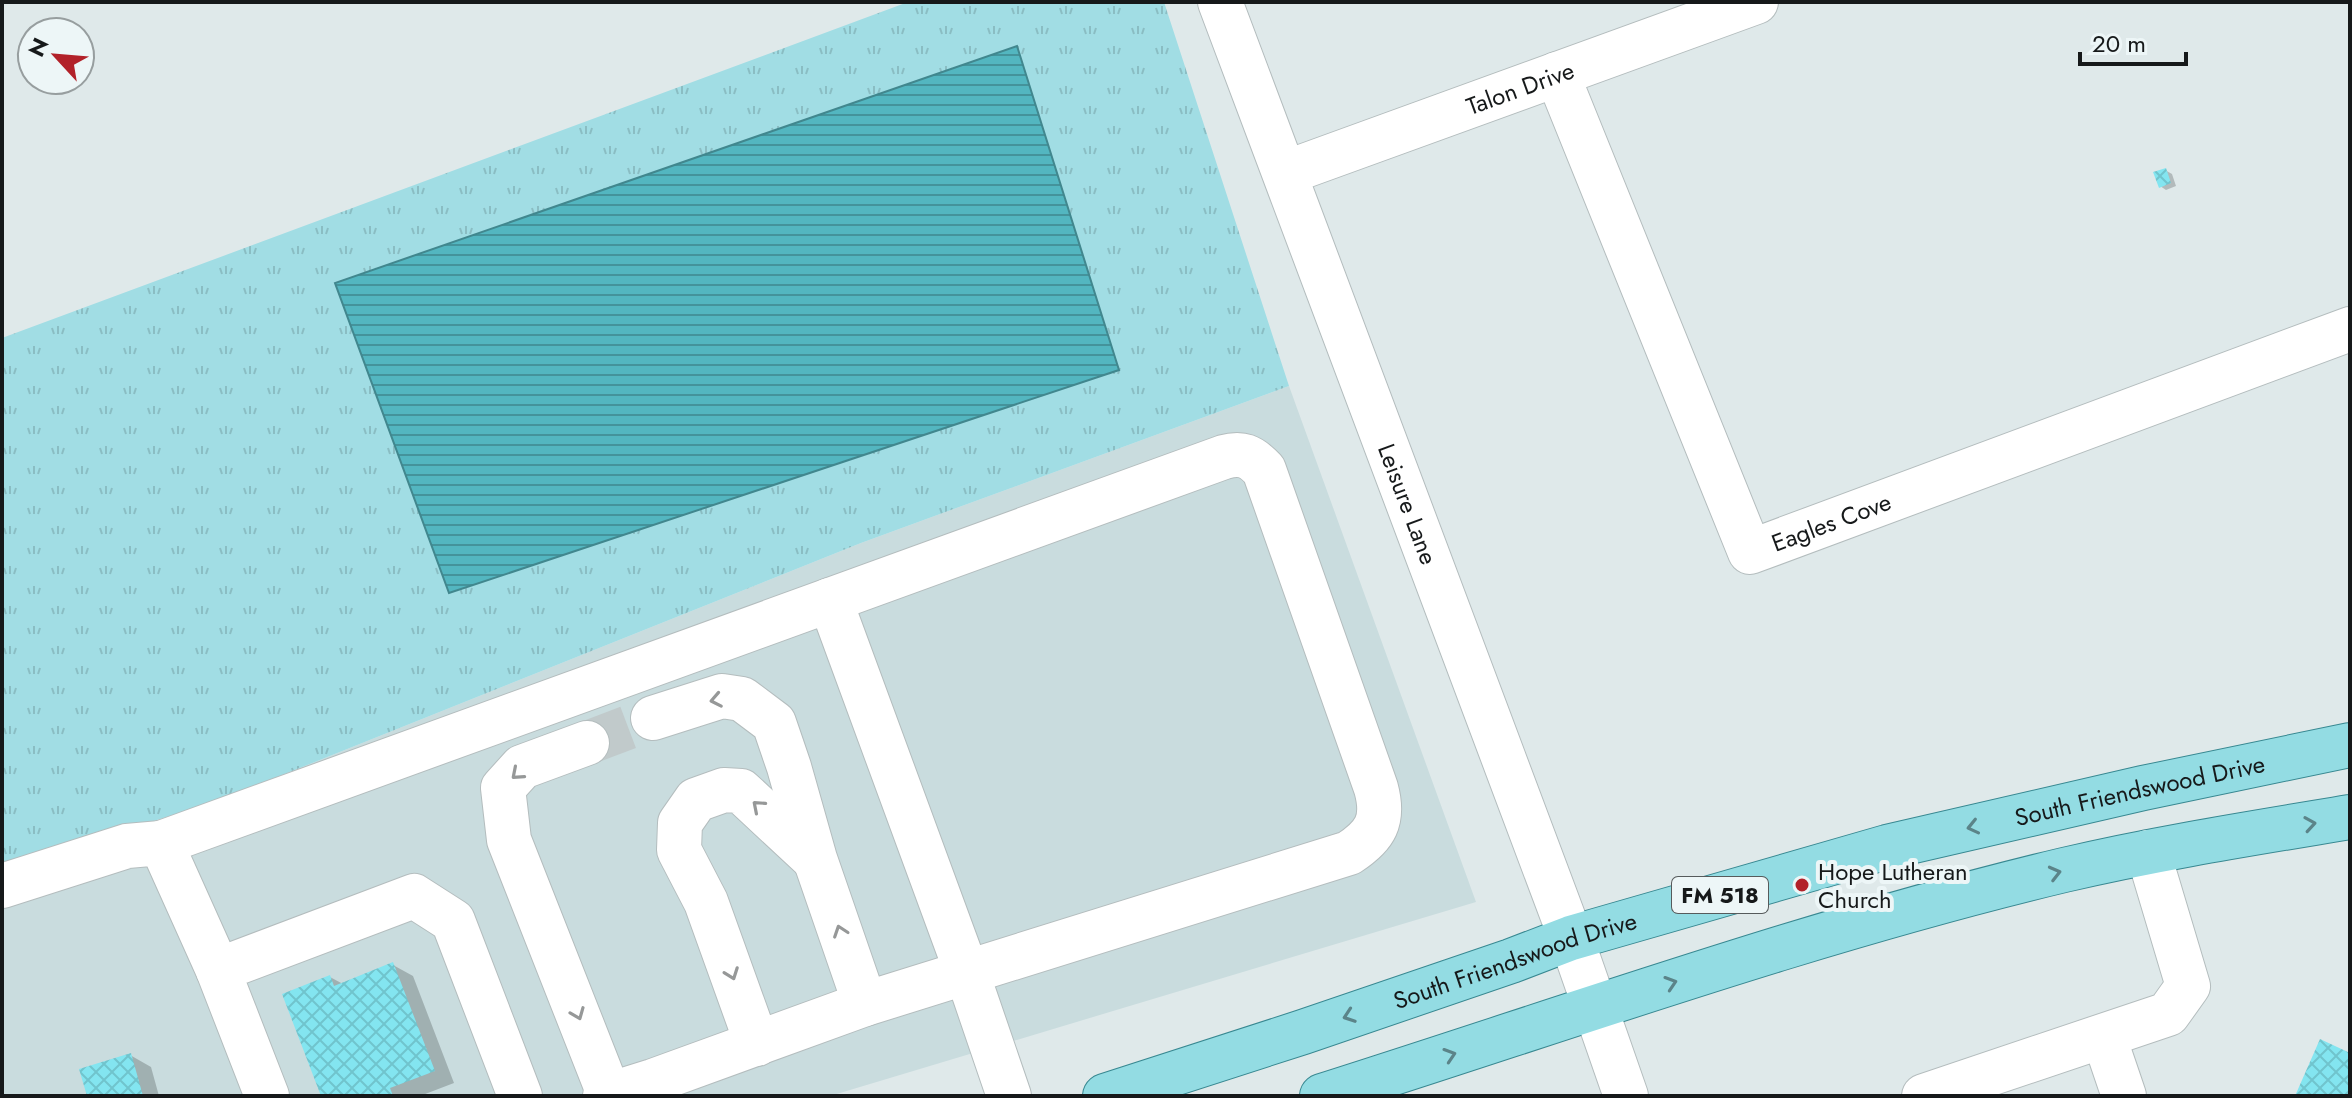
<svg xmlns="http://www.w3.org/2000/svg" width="2352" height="1098" font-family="Jost,sans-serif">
  <defs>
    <pattern id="grass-tufts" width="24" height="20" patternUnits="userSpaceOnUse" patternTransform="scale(2)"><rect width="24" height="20" fill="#a1dde4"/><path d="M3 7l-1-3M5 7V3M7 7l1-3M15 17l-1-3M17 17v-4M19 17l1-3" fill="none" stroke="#8abdc3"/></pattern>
    <pattern id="water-rules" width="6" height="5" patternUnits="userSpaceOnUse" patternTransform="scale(2)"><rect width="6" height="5" fill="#53b6c0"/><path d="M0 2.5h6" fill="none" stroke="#44939b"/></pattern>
    <pattern id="building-cross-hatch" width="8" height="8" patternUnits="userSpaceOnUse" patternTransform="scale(2)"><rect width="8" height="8" fill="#83e5f0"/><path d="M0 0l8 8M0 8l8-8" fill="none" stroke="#70c4cd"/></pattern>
  </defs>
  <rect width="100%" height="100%" fill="#dfe9ea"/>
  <path fill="#c9dcde" d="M1289,386L1476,902L830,1096H2V869L220,800L861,543Z"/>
  <path fill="url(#grass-tufts)" d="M908,2H1164L1289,386L861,543L220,800L2,869V338Z"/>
  <path fill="url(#water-rules)" stroke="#41878e" stroke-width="2" d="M1017,46L1119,370L449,593L335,283Z"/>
  <path fill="#0003" d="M2165,170L2172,174L2176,186L2166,190L2160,186Z
    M393,965L413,976L454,1083L420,1096H323L330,977L343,984Z
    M130,1055L151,1067L159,1096H89Z"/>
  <path fill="url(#building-cross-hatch)" d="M2166,168L2171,183L2159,188L2153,172Z
    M393,962L435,1071L390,1088L393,1096H321L282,994L330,975L334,986Z
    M2320,1039L2350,1053V1096H2295Z
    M131,1053L143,1096H87L79,1069Z"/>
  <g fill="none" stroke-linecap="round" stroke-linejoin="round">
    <path stroke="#c1cacb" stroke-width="44" stroke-dasharray="44 22" stroke-linecap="butt" d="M587,743L653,718"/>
    <g stroke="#b4bdbe" stroke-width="46">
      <g id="minor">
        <path id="s1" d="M1220,2L1571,938L1626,1096"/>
        <path id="s2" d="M1557,74L1750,552L2350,329"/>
        <path id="s3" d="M1285,173L1756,2"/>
        <path d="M830,600L967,973L1009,1096"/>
        <path d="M653,718L722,696L742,699L774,723L789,767L815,859L865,1004"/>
        <path d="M587,743L522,767L503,788L509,840L609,1094"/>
        <path d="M161,843L1224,457C1242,452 1251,456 1264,470L1376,788C1385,821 1375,836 1349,853L865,1004L653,1081L605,1096"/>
        <path d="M2,886L127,846L161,843L218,970"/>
        <path d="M2104,1037L2124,1096"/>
        <path d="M757,1044L706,902L679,850L680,823L696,800L724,790L741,791L813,858"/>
        <path d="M267,1096L218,970L414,896L453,921L520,1096"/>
        <path d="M1924,1096L2168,1014L2188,986L2148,852"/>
      </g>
    </g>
    <g stroke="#388891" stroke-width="46">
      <g id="major">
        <path id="s4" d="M1105,1096L1303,1032L1511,961L1571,938L1887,847L2143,788L2350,745"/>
        <path d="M1322,1096C1568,1018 1813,930 2064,870C2158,848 2254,833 2350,817"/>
      </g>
    </g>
    <use href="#minor" stroke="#fff" stroke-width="44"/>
    <use href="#major" stroke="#93dce3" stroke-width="44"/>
  </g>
  <defs><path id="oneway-chevron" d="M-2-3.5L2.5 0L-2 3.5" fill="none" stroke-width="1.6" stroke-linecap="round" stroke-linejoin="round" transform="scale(2)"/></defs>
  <g stroke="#969898">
    <use href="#oneway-chevron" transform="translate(716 700) rotate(169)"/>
    <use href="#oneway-chevron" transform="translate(517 774) rotate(139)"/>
    <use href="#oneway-chevron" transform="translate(758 806) rotate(-139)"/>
    <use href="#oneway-chevron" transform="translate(840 931) rotate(-109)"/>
    <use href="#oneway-chevron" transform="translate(732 974) rotate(70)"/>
    <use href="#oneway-chevron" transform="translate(578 1014) rotate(68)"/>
  </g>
  <g stroke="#5b8489">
    <use href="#oneway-chevron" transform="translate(2310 824) rotate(-9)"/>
    <use href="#oneway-chevron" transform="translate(1973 827) rotate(167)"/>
    <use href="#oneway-chevron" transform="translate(2055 873) rotate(-14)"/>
    <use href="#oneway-chevron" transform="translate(1671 983) rotate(-18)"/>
    <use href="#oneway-chevron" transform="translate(1349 1016) rotate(161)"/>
    <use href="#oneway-chevron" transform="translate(1450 1055) rotate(-18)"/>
  </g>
  <circle fill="#b22129" stroke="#edf6f7" stroke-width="3" cx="1802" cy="885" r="8"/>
  <g text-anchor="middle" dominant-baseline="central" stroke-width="8" stroke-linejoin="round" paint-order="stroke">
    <rect fill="#edf6f7" stroke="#565b5c" stroke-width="2" x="1672" y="877" width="96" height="36" rx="6"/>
    <g font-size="22" font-weight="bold" fill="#16191a">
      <text x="1720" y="895">FM 518</text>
    </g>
    <g font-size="24" fill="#16191a" stroke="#edf6f7">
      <text stroke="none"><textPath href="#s3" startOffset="250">Talon Drive</textPath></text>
      <text stroke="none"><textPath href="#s1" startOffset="536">Leisure Lane</textPath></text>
      <text stroke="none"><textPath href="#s2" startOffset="602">Eagles Cove</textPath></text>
      <text stroke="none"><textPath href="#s4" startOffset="1080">South Friendswood Drive</textPath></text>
      <text stroke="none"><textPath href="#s4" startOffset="432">South Friendswood Drive</textPath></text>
    </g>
    <g font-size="24" fill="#16191a" stroke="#edf6f7" text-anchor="start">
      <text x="1818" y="871">Hope Lutheran<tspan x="1818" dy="28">Church</tspan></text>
    </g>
  </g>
  <rect width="2352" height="1098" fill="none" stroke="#16191a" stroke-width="8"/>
  <g transform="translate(56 56) rotate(296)"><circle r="38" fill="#edf6f7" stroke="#979e9f" stroke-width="2"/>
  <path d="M0-6L14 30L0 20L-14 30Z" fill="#b22129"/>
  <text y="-12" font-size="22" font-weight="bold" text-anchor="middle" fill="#16191a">N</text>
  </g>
  <path d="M2080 52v12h106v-12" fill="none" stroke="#16191a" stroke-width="4"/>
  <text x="2092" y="52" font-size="24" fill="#16191a" stroke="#edf6f7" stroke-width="6" paint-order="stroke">20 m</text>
</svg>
